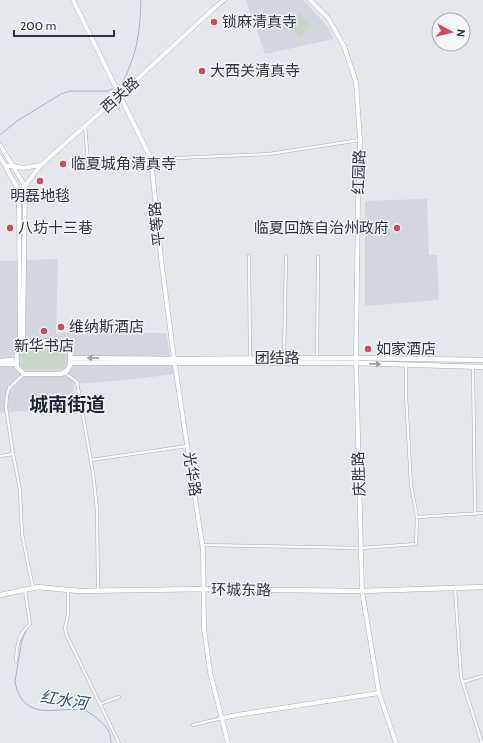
<svg xmlns="http://www.w3.org/2000/svg" width="483" height="743" font-family="Cabin,'Noto Sans SC',sans-serif">
  <rect width="100%" height="100%" fill="#e4e7ec"/>
  <path fill="#d2d6de" d="M246,0H304L328,27L334,39L265,54Z
    M427,199L429,255H437L439,300L365,306V201Z
    M58,259L56,333H166L174,374L127,380L74,384L73,407L0,413V261Z"/>
  <path fill="#c9d6c5" d="M300,13L312,27L300,37L288,23Z
    M61,346L64,348V351L65,365L62,368L27,370L23,367L21,352L24,348Z"/>
  <g fill="none" stroke-linecap="round" stroke-linejoin="round">
    <path stroke="#9fb4cc" stroke-width="1" d="M122,82C126,78 127,73 129,68C139,45 140,24 141,0
      M0,135L17,121L61,94L70,91H108L112,89
      M26,631L22,640L15,681C16,688 18,693 21,698C36,720 65,705 86,711C91,713 97,718 101,722C108,728 111,733 111,743"/>
    <g stroke="#a9aeb7" stroke-width="3.5">
      <path id="street" d="M85,126L88,162L269,154L360,140
        M249,256L250,358
        M284,358L286,256
        M317,358L318,257
        M473,367L475,514
        M65,373L77,382L93,473L97,510L98,590
        M24,374L9,388L7,395L6,407L13,454L20,490L21,515L22,534L33,588
        M0,456L13,454
        M91,460L187,446
        M417,517L483,513
        M203,545L361,548L416,544L417,517L411,485L406,395V365
        M455,588L461,677L482,743
        M68,590V614L65,628L66,634L119,743
        M16,661C17,645 18,635 30,624L25,590
        M463,682L483,676
        M100,704L119,697
        M193,725L222,718"/>
    </g>
    <g stroke="#a9aeb7" stroke-width="5">
      <path id="secondary" d="M73,0L151,159L161,258L174,359L203,550L204,628L210,672L228,743
        M310,0L328,18L344,46L356,82L360,140L358,197L356,358L362,591L379,693L396,743
        M0,145L25,186L23,344
        M0,157L18,189L19,194L20,346
        M5,166H13L23,168L41,165
        M19,194L25,186L41,165L120,95L212,10L224,0
        M222,718L237,715L379,693"/>
    </g>
    <g stroke="#a3abb8" stroke-width="5.5">
      <path id="primary" d="M26,342C35,342 60,339 66,345C71,349 71,357 70,363C70,369 66,372 61,374H24L17,367C16,354 15,349 26,342Z
        M70,358L174,359L356,358L483,360
        M0,361L12,360
        M70,363H356L483,367
        M0,364H16
        M0,595L38,587L79,591L204,589L362,591L483,587"/>
    </g>
    <use href="#street" stroke="#f7f8fa" stroke-width="2.5"/>
    <use href="#secondary" stroke="#fff" stroke-width="4"/>
    <use href="#primary" stroke="#fff" stroke-width="4.5"/>
  </g>
  <defs><path id="oneway-solid" d="M-6-.8H1V-3.2L6.5 0L1 3.2V.8H-6Z"/></defs>
  <g fill="#959aa2">
    <use href="#oneway-solid" transform="translate(93 358) rotate(-179)"/>
    <use href="#oneway-solid" transform="translate(375 364) rotate(2)"/>
  </g>
  <g fill="#d1495b" stroke="#f4f6f9" stroke-width="1.5">
    <circle cx="214" cy="22" r="4"/>
    <circle cx="202" cy="71" r="4"/>
    <circle cx="63" cy="164" r="4"/>
    <circle cx="40" cy="181" r="4"/>
    <circle cx="10" cy="228" r="4"/>
    <circle cx="397" cy="228" r="4"/>
    <circle cx="61" cy="327" r="4"/>
    <circle cx="44" cy="331" r="4"/>
    <circle cx="368" cy="349" r="4"/>
  </g>
  <g text-anchor="middle" dominant-baseline="central" stroke-width="3" stroke-linejoin="round" paint-order="stroke">
    <g font-size="15" fill="#2b3445" stroke="#f4f6f9" text-anchor="start">
      <text x="222" y="22">锁麻清真寺</text>
      <text x="210" y="71">大西关清真寺</text>
      <text x="71" y="164">临夏城角清真寺</text>
      <text x="40" y="196" text-anchor="middle">明磊地毯</text>
      <text x="18" y="228">八坊十三巷</text>
      <text x="389" y="228" text-anchor="end">临夏回族自治州政府</text>
      <text x="69" y="327">维纳斯酒店</text>
      <text x="44" y="346" text-anchor="middle">新华书店</text>
      <text x="376" y="349">如家酒店</text>
    </g>
    <g font-size="15" fill="#2b3445" stroke="#f4f6f9">
      <text transform="translate(120 95) rotate(-42)">西关路</text>
      <text transform="translate(359 172) rotate(-88)">红园路</text>
      <text transform="translate(157 224) rotate(-96)">平等路</text>
      <text x="277" y="358">团结路</text>
      <text transform="translate(192 474) rotate(81)">光华路</text>
      <text transform="translate(359 474) rotate(-92)">庆胜路</text>
      <text transform="translate(241 590) rotate(1)">环城东路</text>
    </g>
    <g font-size="16" font-style="italic" fill="#34527a" stroke="#f4f6f9">
      <text transform="translate(64 700) rotate(9)">红水河</text>
    </g>
    <g font-size="19" font-weight="bold" fill="#1d2536" stroke="#f4f6f9">
      <text x="67" y="404">城南街道</text>
    </g>
  </g>
  <g transform="translate(451 32) rotate(97)"><circle r="19" fill="#f4f6f9" stroke="#a4a8b1"/>
  <path d="M0-3L7 15L0 10L-7 15Z" fill="#d1495b"/>
  <text y="-6" font-size="11" font-weight="bold" text-anchor="middle" fill="#2b3445">N</text>
  </g>
  <path d="M14 30v6h100v-6" fill="none" stroke="#2b3445" stroke-width="2"/>
  <text x="20" y="30" font-size="12" fill="#2b3445" stroke="#f4f6f9" stroke-width="3" paint-order="stroke">200 m</text>
</svg>
